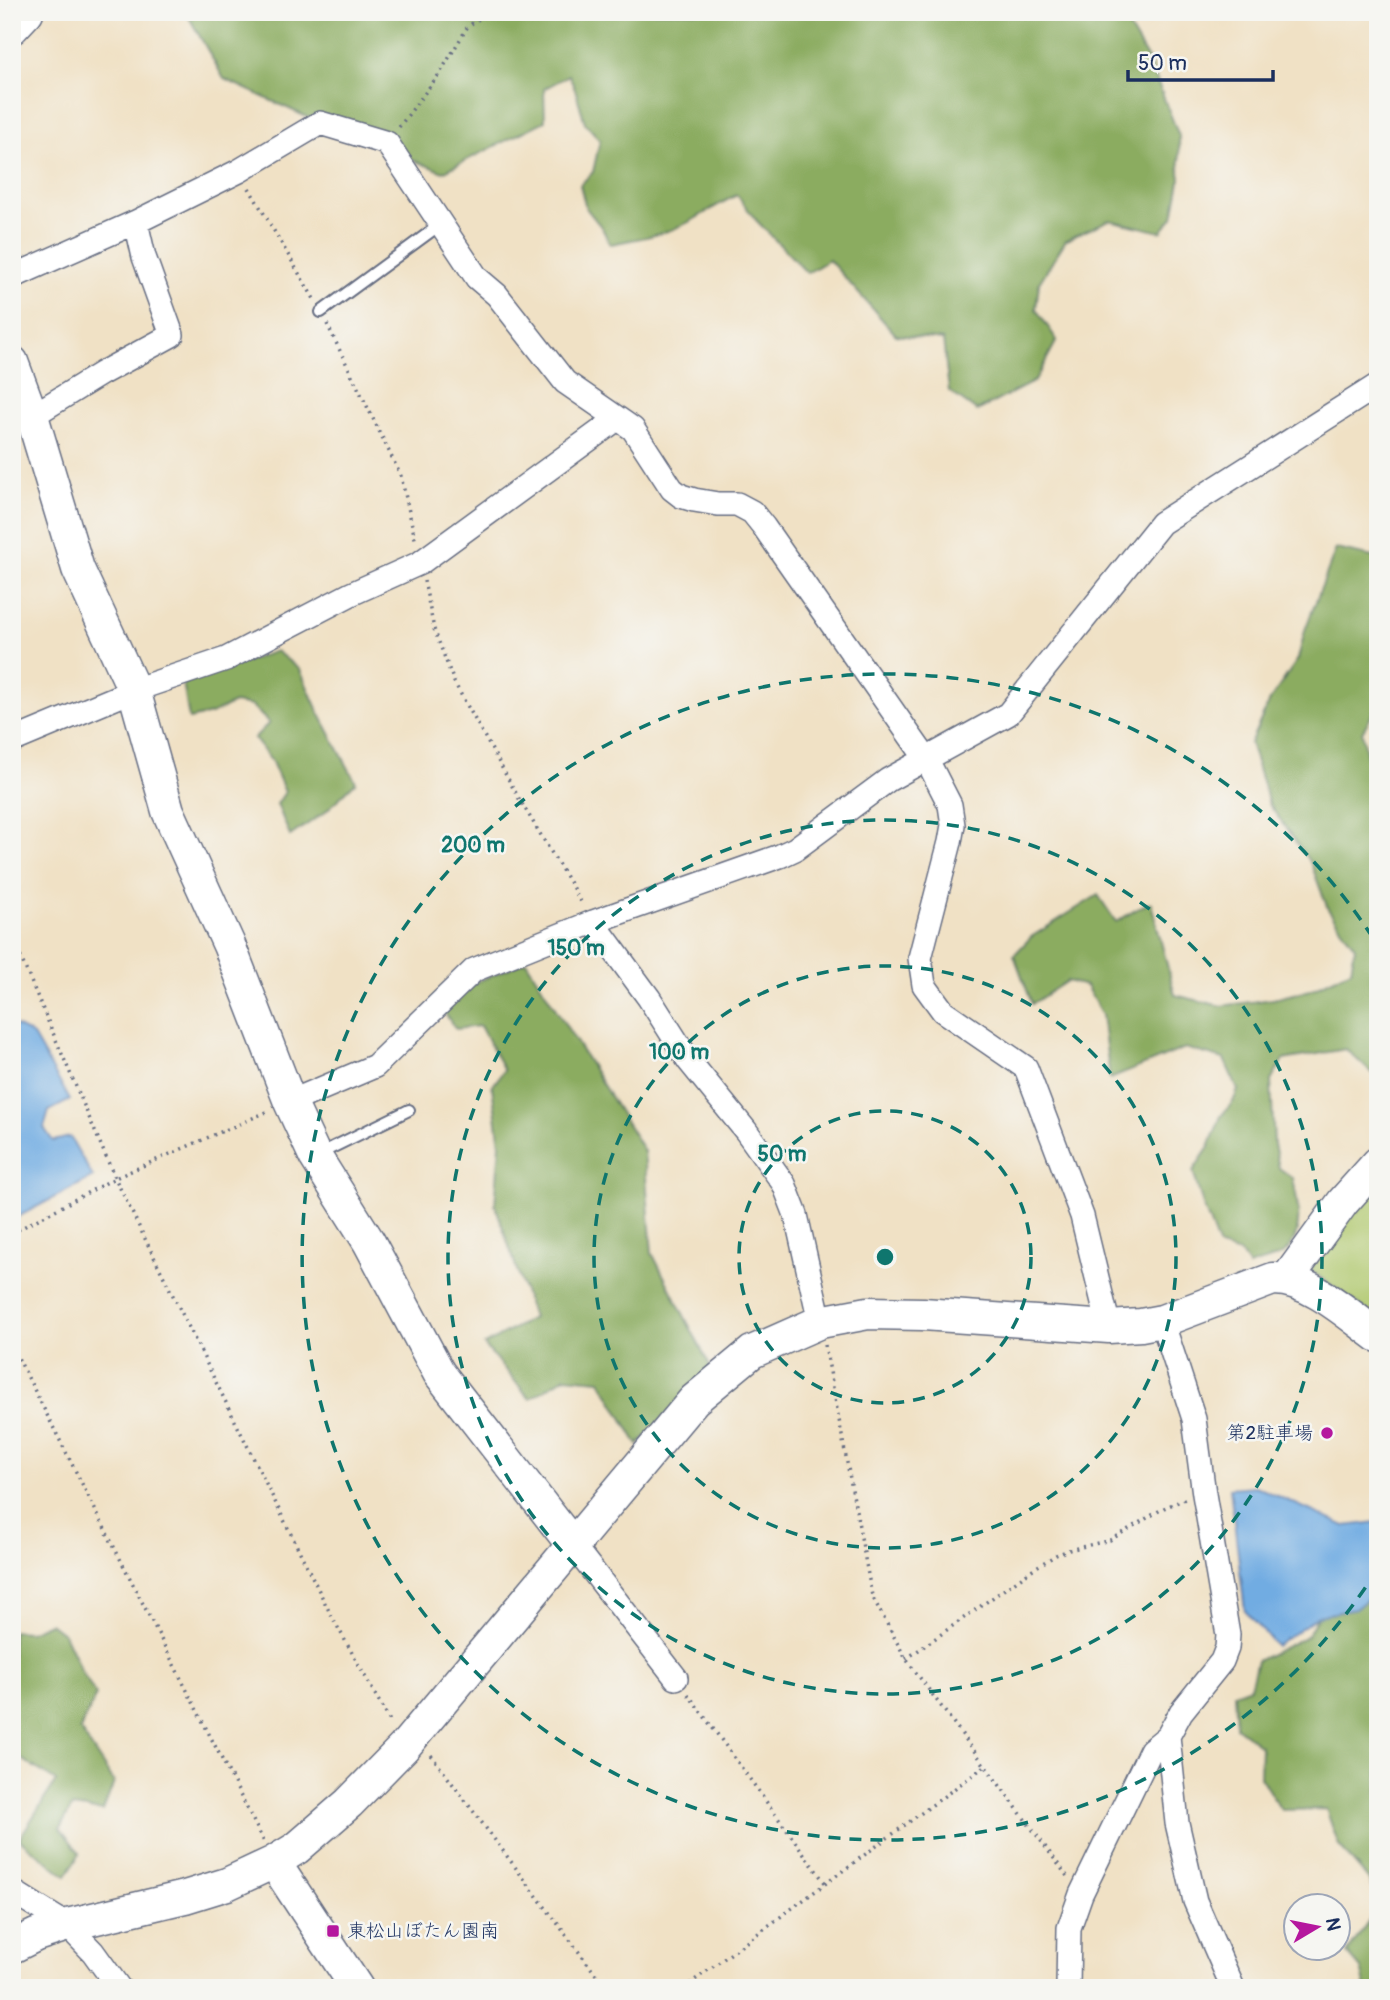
<svg xmlns="http://www.w3.org/2000/svg" width="1390" height="2000" font-family="Pangolin,'Klee One',sans-serif">
  <rect width="100%" height="100%" fill="#f6f6f2"/>
  <filter id="ink" filterUnits="userSpaceOnUse"><feTurbulence type="fractalNoise" baseFrequency=".0143" numOctaves="2"/><feDisplacementMap in="SourceGraphic" scale="14" xChannelSelector="R" yChannelSelector="G"/><feConvolveMatrix kernelMatrix="1 2 1 2 8 2 1 2 1" color-interpolation-filters="sRGB"/></filter>
  <filter id="wash" filterUnits="userSpaceOnUse"><feTurbulence type="fractalNoise" baseFrequency=".00686" numOctaves="4" result="noise"/><feDisplacementMap in="SourceGraphic" scale="28" xChannelSelector="R" yChannelSelector="G"/><feGaussianBlur stdDeviation="1.57" result="paint"/><feColorMatrix in="noise" values="0 0 0 0 0 0 0 0 0 0 0 0 0 0 0 0 0 1.4 0 .05"/><feComposite in="paint" operator="in"/></filter>
  <g filter="url(#wash)">
    <rect width="100%" height="100%" fill="#f0e1c5"/>
    <path fill="#afc76c" stroke="#657b65" stroke-width="2" d="M1378,1174V1318L1310,1270Z"/>
    <path fill="#8bac60" stroke="#536e5f" stroke-width="2" d="M186,12H1124L1127,24L1150,63L1179,136L1180,181L1173,217L1161,232L1109,220L1066,240L1039,283L1036,309L1057,340L1035,381L977,411L949,391L943,340L896,335L829,260L807,273L756,220L737,195C720,203 705,213 689,222C665,235 637,239 610,244L602,228L586,208L580,185L593,172L600,140L585,123L576,92L569,75L544,89L545,121L443,172L320,123L224,79Z
      M1336,549L1378,558V705L1362,732L1370,769L1378,775V1079L1346,1049L1283,1060L1271,1081L1274,1144L1279,1168L1293,1178C1298,1202 1306,1239 1281,1255C1272,1260 1259,1262 1249,1266L1240,1253L1219,1247L1203,1205L1193,1171L1209,1147L1221,1116L1233,1102L1238,1090L1224,1059L1185,1048L1110,1079L1102,1015L1086,986L1067,981L1032,1004L1014,955L1031,937L1098,895L1116,922L1142,906L1151,903L1175,995L1221,1006L1273,999L1310,990L1351,970L1355,947L1328,909L1311,864L1269,804L1250,743L1270,700L1298,659L1305,630Z
      M276,651L300,670L318,711L356,782L325,812L290,836L277,804L285,792L272,762L254,738L269,723L252,706L234,703L211,714L189,719L183,683Z
      M526,961L644,1151L652,1253L711,1368L638,1445L600,1380L565,1377L530,1399L484,1345L533,1318L495,1204L500,1144L492,1087L504,1070L480,1026L456,1029L444,1012L469,985Z
      M1378,1590V1901L1368,1879L1339,1846L1326,1809L1281,1810L1260,1777L1261,1746L1236,1727L1234,1693L1250,1687L1257,1661L1307,1636L1318,1616L1355,1609Z
      M50,1623L64,1634L81,1670L96,1695L80,1730L114,1782L103,1811L72,1807L60,1828L80,1853L66,1876L19,1839L56,1781L14,1754L12,1762V1631L29,1632Z
      M1378,1908V1988H1366L1361,1969L1347,1953Z"/>
    <path fill="#71ace2" stroke="#466ea0" stroke-width="2" d="M12,1026H16L32,1034L70,1100L49,1111L44,1128L53,1141L70,1137L93,1177L12,1220Z
      M1255,1486L1345,1526L1378,1522V1590L1355,1609L1318,1616L1276,1646L1245,1611L1230,1488Z"/>
  </g>
  <g filter="url(#ink)">
    <g fill="none" stroke-linecap="round" stroke-linejoin="round">
      <g stroke="#666d82" stroke-width="14">
        <path id="lane" d="M321,312L441,224
          M317,1155L409,1110"/>
      </g>
      <g stroke="#666d82" stroke-width="26">
        <path id="street" d="M12,277L136,222L239,171L320,123L387,143L477,278L497,295L565,382L633,429L672,489L681,496L694,500L718,504H737L752,512L764,527L927,760L950,805L953,825L950,842L920,958L924,985L943,1011L1026,1068L1082,1216L1109,1327
          M32,416L102,373L172,335L144,257L136,222
          M12,741L134,690L226,659L351,594L420,563L617,419
          M593,922L649,998L689,1061L746,1131L784,1184L796,1215L820,1322
          M290,1102L375,1066L474,970L593,922L780,856L795,849L888,780L1008,714L1161,523L1378,385
          M572,1544L676,1678
          M1168,1736L1177,1823L1195,1901L1233,1988
          M12,1891L67,1925L93,1952L119,1988
          M1068,1988L1069,1928L1081,1894L1151,1750L1168,1736L1181,1712L1222,1661L1227,1648L1228,1635L1204,1494L1194,1419L1162,1321"/>
      </g>
      <g stroke="#666d82" stroke-width="35">
        <path id="secondary" d="M12,28L27,12
          M12,362L32,416L78,569L134,690L168,811L229,945L290,1102L315,1156L369,1242L439,1373L572,1544
          M1287,1279L1343,1202L1378,1163
          M274,1862L357,1988
          M12,1947L36,1935L67,1925L185,1897L227,1884L274,1862L297,1848L349,1803L404,1747L694,1400L752,1352L820,1322L868,1313L923,1314L1109,1327L1141,1325L1162,1321L1273,1279C1309,1278 1349,1315 1378,1336"/>
      </g>
      <path stroke="#666d82" stroke-width="3.5" stroke-dasharray="2 5" stroke-linecap="butt" d="M399,127L440,73L468,26L490,12
        M249,188L314,299
        M327,324L401,476L416,543
        M424,581L434,629L454,682L521,802L583,905
        M12,937L115,1178L331,1615L391,1723
        M12,1233L115,1178L269,1111
        M825,1345L872,1596L906,1659L1067,1876
        M12,1346L264,1842
        M906,1659L1033,1569L1056,1555L1069,1550L1110,1540L1164,1508L1185,1499
        M688,1694L826,1884
        M431,1755L606,1988
        M684,1988L985,1766"/>
      <use href="#lane" stroke="#fff" stroke-width="10"/>
      <use href="#street" stroke="#fff" stroke-width="23"/>
      <use href="#secondary" stroke="#fff" stroke-width="32"/>
    </g>
  </g>
  <g fill="none" stroke="#0f766e" stroke-width="3.5" stroke-dasharray="12 9">
    <circle cx="885" cy="1257" r="146"/>
    <circle cx="885" cy="1257" r="291"/>
    <circle cx="885" cy="1257" r="437"/>
    <path d="M1377 1570A583 583 0 1 1 1377 944"/>
  </g>
  <g fill="#b5179e" stroke="#f6f6f2" stroke-width="2.5">
    <circle cx="1327" cy="1433" r="7"/>
    <rect x="326" y="1924" width="14" height="14" rx="3.5"/>
  </g>
  <g text-anchor="middle" dominant-baseline="central" stroke-width="5" stroke-linejoin="round" paint-order="stroke">
    <g font-size="19" fill="#1b2f5e" stroke="#f6f6f2" text-anchor="end">
      <text x="1313" y="1433">第2駐車場</text>
      <text x="347" y="1931" text-anchor="start">東松山ぼたん園南</text>
    </g>
  </g>
  <circle cx="885" cy="1257" r="10" fill="#0f766e" stroke="#f6f6f2" stroke-width="3.5"/>
  <g font-size="21" text-anchor="middle" font-weight="bold" fill="#0f766e" stroke="#f6f6f2" stroke-width="5" stroke-linejoin="round" paint-order="stroke">
    <text x="473" y="852">200 m</text>
    <text x="576" y="955">150 m</text>
    <text x="679" y="1059">100 m</text>
    <text x="782" y="1161">50 m</text>
  </g>
  <rect width="1390" height="2000" fill="none" stroke="#f6f6f2" stroke-width="42"/>
  <g transform="translate(1317 1927) rotate(80)"><circle r="33" fill="#f6f6f2" stroke="#9ea6b7" stroke-width="2"/>
  <path d="M0-5L12 26L0 18L-12 26Z" fill="#b5179e"/>
  <text y="-10" font-size="19" font-weight="bold" text-anchor="middle" fill="#1b2f5e">N</text>
  </g>
  <path d="M1128 70v10h145v-10" fill="none" stroke="#1b2f5e" stroke-width="3.5"/>
  <text x="1138" y="70" font-size="21" fill="#1b2f5e" stroke="#f6f6f2" stroke-width="5" paint-order="stroke">50 m</text>
</svg>
